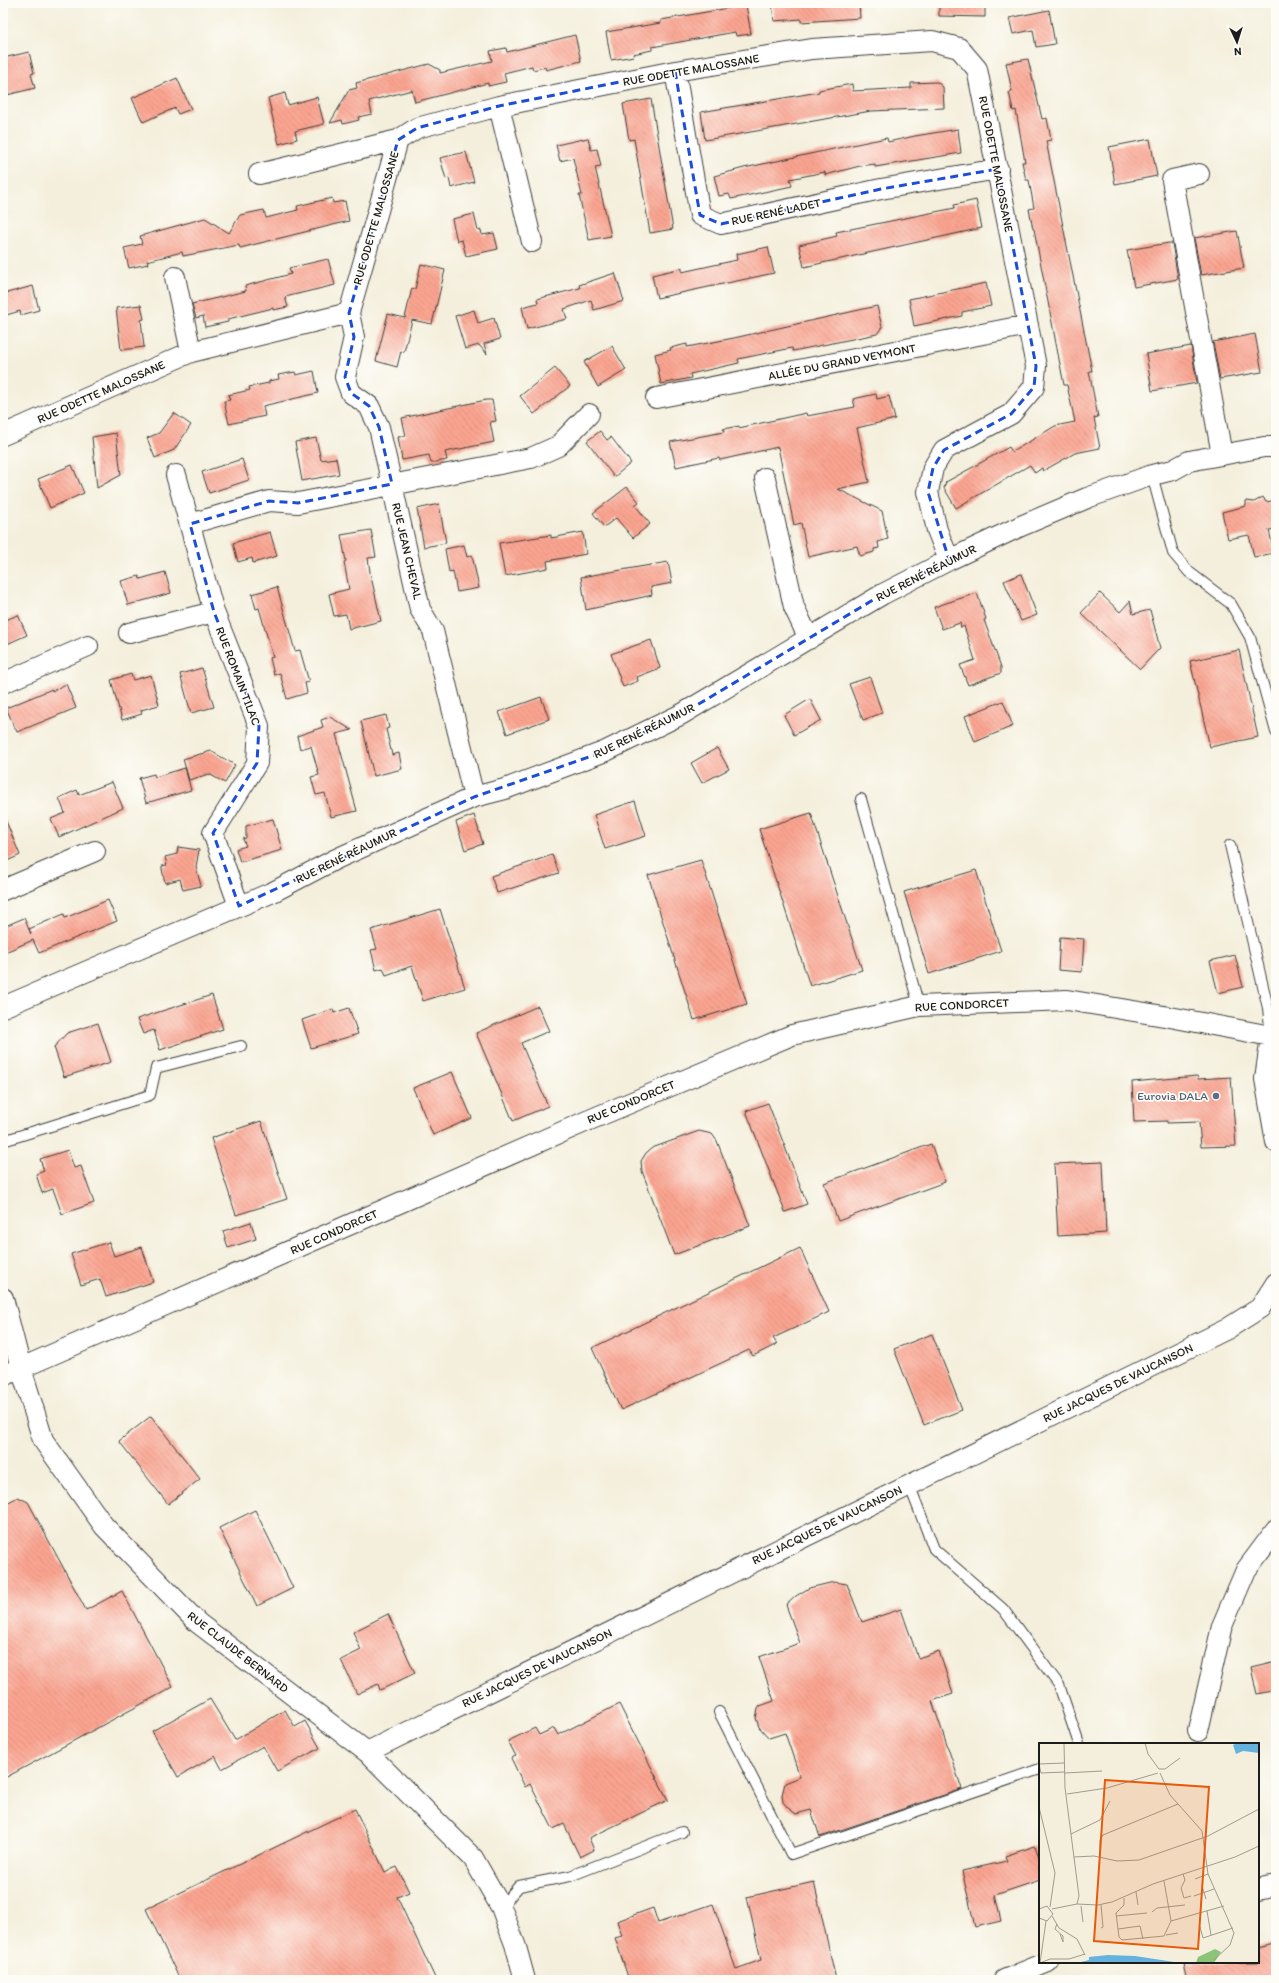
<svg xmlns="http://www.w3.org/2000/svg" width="1279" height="1983" font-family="Itim,sans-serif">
  <defs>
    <pattern id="building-back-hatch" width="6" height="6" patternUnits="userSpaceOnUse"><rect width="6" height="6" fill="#faa491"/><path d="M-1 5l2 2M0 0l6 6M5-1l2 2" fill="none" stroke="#d68d7c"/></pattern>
  </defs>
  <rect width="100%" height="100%" fill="#fdfcf7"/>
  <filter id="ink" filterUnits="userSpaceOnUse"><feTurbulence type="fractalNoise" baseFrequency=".025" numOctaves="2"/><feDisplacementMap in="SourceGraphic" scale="8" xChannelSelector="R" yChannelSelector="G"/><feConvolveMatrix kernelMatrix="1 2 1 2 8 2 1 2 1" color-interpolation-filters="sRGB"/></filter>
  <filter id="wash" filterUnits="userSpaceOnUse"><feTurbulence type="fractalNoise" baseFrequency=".012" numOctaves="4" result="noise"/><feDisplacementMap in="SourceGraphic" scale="16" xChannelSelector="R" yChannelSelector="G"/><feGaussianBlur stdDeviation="0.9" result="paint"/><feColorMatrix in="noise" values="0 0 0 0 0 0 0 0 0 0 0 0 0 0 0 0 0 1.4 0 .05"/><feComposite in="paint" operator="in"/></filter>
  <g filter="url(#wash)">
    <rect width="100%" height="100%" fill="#f4efdc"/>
    <g id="blocks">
      <path fill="url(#building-back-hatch)" d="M772,3H859L860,18L801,22V19L774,21Z
        M939,3H985V17L939,16Z
        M746,5L751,34L736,36L735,32L652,47V50L633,54L634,56L611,60L606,32L661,23V20Z
        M1049,10L1055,44L1036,47L1033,30L1013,34L1009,18Z
        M575,35L581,61L546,70L545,67L533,70L532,66L504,73L506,82L488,86V83L415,102L412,90L369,101L372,114L358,117L359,120L343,124L342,120L330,123L349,90L357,88L356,83L429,64L440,70V73L492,61L490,51L506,48L507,52Z
        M29,52L34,73L31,74L35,88L3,96V58Z
        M1028,59L1042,119L1047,118L1051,140L1046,141L1092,371H1089L1098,417L1094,418L1100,448L1075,453L1043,471L1042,468L1035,473L1030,465L956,508L944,488L946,482L1009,447L1012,452L1055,426L1075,422L1067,385H1064L1034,229H1033L1029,209L1034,208L1029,180H1026L1022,162H1025L1016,110L1013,111L1009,92L1012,91L1006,63Z
        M177,78L191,109L178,114L175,108L143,122L132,98Z
        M937,82L943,87L944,108L871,111L705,140L701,112L819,92V90L852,84L853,91L911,88V83Z
        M285,93L288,105L317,97L324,124L295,131L297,139L279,144L268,98Z
        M651,99L673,229L650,233L634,139L629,140L623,104Z
        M958,129L961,153L875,167V164L860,166L825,175V172L790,179L792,186L731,199L729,194L719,196L714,176L744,168L871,141L887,138L888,142L915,136Z
        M588,138L591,150L597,149L601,166L595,167L611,236L589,240L579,195H582L573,158L560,161L556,145Z
        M1150,139L1157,176L1115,184L1109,147Z
        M466,152L474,182L451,188L449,178L446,179L440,158Z
        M332,198L333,203L345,201L349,221L240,248L239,245L183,256L182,252L147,261L148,264L129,268L124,248L142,244L140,236L205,218L229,233L240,215L264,210L266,218L298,210L297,206Z
        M976,200L982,228L804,267L799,245L837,236L836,232L955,208L954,205Z
        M474,214L478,231L481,230L482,235L494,233L498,249L466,256L462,240L457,241L452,219Z
        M1237,231L1244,268L1201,275L1194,238Z
        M1169,243H1172L1178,279L1134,287L1127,250Z
        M768,247L774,273L657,298L652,275L682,268V272L737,260L736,254Z
        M328,259L335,285L285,297L288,307L273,310V308L228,319V322L205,327L203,316L196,318L192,304L246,291L245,286L291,274L289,268Z
        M421,264L445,270L432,324L412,320L404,352L401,351L397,367L376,361L388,314L405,318L412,288L415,289Z
        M615,273L624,301L594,310L591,300L564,309L567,319L527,329L522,307L538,303L537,299L580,288L579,285Z
        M986,283L991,306L962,312V316L914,326L909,299Z
        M33,286L39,310L21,315L20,311L3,316V294Z
        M141,305L144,319L141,320L144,347L121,350L116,308Z
        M877,306L882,327L877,334L793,351L792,348L738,359L739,363L690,374L691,378L661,384L655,354L671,350L670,348L687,344V347L734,338Z
        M474,310L478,323L494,318L500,339L484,344L487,354L479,345L465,349L455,316Z
        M1255,334L1262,372L1220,379L1213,342Z
        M612,346L626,370L598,387L584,362Z
        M1191,346L1197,383L1152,391L1146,354Z
        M555,368L570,386L534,414L520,396Z
        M314,371L318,393L263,406L265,416L229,424L224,401L230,400L228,395L250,390L249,387L269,383V381L279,379L278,375L295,372L296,375Z
        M876,394L877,399L889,396L895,419L857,428L869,482L838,489L882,511L888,539L878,542L879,548L874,549V552L860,556L857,546L808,557L801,523L794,525L778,447L720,460L719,458L676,467L670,442L724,432L723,429L739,426V428L806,413L807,416L855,407L853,399Z
        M486,400H492L496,421L490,422L494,442L445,452L447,460L431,463L429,455L402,460L398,437L406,436L402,418Z
        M174,413L191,425L174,450L155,458L147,438L159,433Z
        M600,431L607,440L611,437L631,463L614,477L587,441Z
        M116,433L121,475L97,488L92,437Z
        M316,438L321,460L336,458L339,474L302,481L295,442Z
        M242,459L249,480L209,493L202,472Z
        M72,465L84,493L50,508L38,479Z
        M627,487L639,502L635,505L650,524L633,538L616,518L604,527L593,513Z
        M1263,497L1266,502L1276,500V529L1269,530L1274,553L1254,557L1249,535L1228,539L1222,512L1246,506V501L1254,502Z
        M439,504L446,543L424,547L417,509Z
        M371,530L376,557L368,558L370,572L381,621L349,629L346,614L334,616L329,594L349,589L344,562L346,561L341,535Z
        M270,532L277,556L253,563L252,558L238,562L233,543Z
        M583,532L586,554L547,561L548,568L505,576L499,543L551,535V538Z
        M464,545L467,557L472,555L479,588L457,592L453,571L449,572L445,549Z
        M668,562L672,583L651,587L652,595L586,610L581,577Z
        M165,572L171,593L128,605L121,581L139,576L140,579Z
        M1021,574L1037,615L1021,621L1004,581Z
        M277,587L295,651L300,650L309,682L305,683L307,693L287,699L280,673L274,675L270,658L273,657L259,608L256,609L252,594Z
        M977,593L986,619L984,620L1001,667V673L968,685L960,665L975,660L964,626L961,628L960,623L942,629L934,607Z
        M1100,593L1120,612L1130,601L1133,614L1150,610L1160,648L1140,669L1081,613Z
        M18,615L27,635L7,644L3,636V621Z
        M651,640L660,668L637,677L638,681L623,687L611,654Z
        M1239,650L1258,737L1210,747L1190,661Z
        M202,668L214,707L191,713L180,674Z
        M131,674L133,680L151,675L159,705L141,710L142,714L122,720L111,680Z
        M870,677L882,713L863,720L849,684Z
        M66,684L76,708L17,732L6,708L52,689V691Z
        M541,697L549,719L507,734L499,712Z
        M810,699L821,720L794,735L784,715Z
        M1003,701L1013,726L975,742L965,716Z
        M386,715L389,728L386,729L392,755L399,753L402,769L374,776L361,721Z
        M330,717L352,730L336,734L357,811L331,817L325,793L316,795L311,777L319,775L311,746L300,749L297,736L323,727L321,720Z
        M717,748L729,769L702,783L691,763Z
        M211,751L235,765L225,783L209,774L189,780L183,759Z
        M185,768L191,790L146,803L139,778L154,774L155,777Z
        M112,782L123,808L59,837L51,819L65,813L59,798L77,790L79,795Z
        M635,801L646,836L605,849L594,815Z
        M811,813L862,970L810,986L759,829Z
        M3,814L20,855L3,863Z
        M474,815L483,844L465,850L456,822Z
        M273,819L282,850L240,862L236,849L246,846L243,839L246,838V826Z
        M178,847L199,850L196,867L201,886L183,890L180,879L165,883L162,869V866L167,865L165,857L177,854Z
        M552,855L559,873L497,893L491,876Z
        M701,860L747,1004L694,1020L648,875Z
        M976,870L1001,951L929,974L904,892Z
        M108,900L117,921L39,953L33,940L3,953V927L24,918L31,934L29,929L64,914L65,918Z
        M440,909L465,988L423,1001L412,966L386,975L383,968L376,970L371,950L377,949L371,930Z
        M1060,937L1084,939L1082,972L1058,970Z
        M1235,955L1243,987L1218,993L1210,961Z
        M212,995L223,1029L160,1050L154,1030L143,1034L137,1019Z
        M538,1006L549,1031L521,1043L548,1106L513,1121L476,1033Z
        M349,1008L358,1034L311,1048L302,1020L333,1009L334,1013Z
        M98,1023L111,1062L64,1077L54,1047L67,1033Z
        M452,1072L472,1118L433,1135L413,1088Z
        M1197,1076L1198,1079L1231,1077L1236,1146L1201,1147L1199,1122L1167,1123V1121L1134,1122L1132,1082Z
        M768,1103L807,1204L785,1212L746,1111Z
        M261,1121L287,1199L236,1215L211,1138Z
        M699,1131L712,1134L717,1141L750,1226L674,1255L642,1171L641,1161L646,1153L652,1148Z
        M931,1144L945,1182L838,1221L824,1183Z
        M68,1150L74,1168L81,1166L94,1203L62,1214L53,1189L42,1193L36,1174L44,1171L40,1159Z
        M1103,1162L1106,1233L1058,1236L1054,1164Z
        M251,1222L256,1239L228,1248L223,1231Z
        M109,1242L114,1256L142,1247L153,1282L106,1297L100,1279L81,1285L71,1254Z
        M800,1248L829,1312L773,1338L777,1344L753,1356L749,1350L621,1410L592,1348Z
        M932,1334L962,1410L924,1425L894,1349Z
        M151,1416L200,1479L168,1504L119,1441Z
        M18,1497L28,1502L86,1610L122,1591L173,1687L3,1779V1505Z
        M255,1510L293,1588L257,1606L219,1528Z
        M834,1582L847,1584L862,1622L901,1609L918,1658L939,1651L953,1694L932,1701L962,1789L820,1837L811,1810L796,1814L788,1808L783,1802L782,1795L785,1783L800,1777L785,1733L769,1738L759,1727L756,1718L758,1709L760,1706L774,1701L759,1657L800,1643L786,1605L796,1596L809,1588Z
        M388,1614L415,1673L380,1690L378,1684L357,1694L341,1660L361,1650L353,1632Z
        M1276,1662V1690L1257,1694L1251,1668Z
        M210,1699L235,1740L285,1710L295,1727L305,1721L320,1748L277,1771L263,1746L222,1769L215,1756L178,1777L152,1731Z
        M619,1704L668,1800L589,1838L594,1850L580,1857L564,1824L553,1829L530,1784L525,1787L511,1758L516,1756L508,1741L535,1728L539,1735L554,1728L558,1735Z
        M355,1809L385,1872L397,1867L409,1892L397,1897L436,1980H180L146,1909Z
        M1035,1846L1040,1860V1880L995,1895L1001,1921L975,1927L962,1871L1007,1861L1005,1856Z
        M814,1882L836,1980H629L615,1938L622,1936L617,1921L653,1908L658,1923L713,1904L736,1969L761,1960L747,1897Z
        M1276,1942V1980H1188L1184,1962H1258V1947Z"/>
    </g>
  </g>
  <g filter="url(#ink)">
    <use href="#blocks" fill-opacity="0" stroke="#3c3c39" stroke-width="1"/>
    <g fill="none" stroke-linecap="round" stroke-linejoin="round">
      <g stroke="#3c3c39" stroke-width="12">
        <path id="service" d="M1152,475L1173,553L1189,572L1231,604L1250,637L1276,732
          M861,799L919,1006
          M1230,845L1268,1008L1271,1036
          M3,1141L150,1095L156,1068L241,1046
          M909,1484L934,1549L1003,1609L1059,1685L1079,1744
          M719,1712L791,1854L1040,1769
          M501,1907L519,1886L570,1876L682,1832"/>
      </g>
      <g stroke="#3c3c39" stroke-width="22">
        <path id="minor" d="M675,71L700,215L721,224L881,189L998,169
          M499,106L532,242
          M259,174L398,140
          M1199,174L1172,180L1222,455
          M175,277L191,352
          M349,313L354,337L345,377L351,393L369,406L379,427L420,609L433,631L474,797
          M656,398L1028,325
          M3,435L191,352L349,313L398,140L417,128L499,106L675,71L812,49L932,41L959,48L977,69L1036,366L1034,387L1011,414L944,450L933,468L928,492L937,530L949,560
          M176,475L214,612
          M765,478L794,607L809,639
          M190,524L269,501L298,503L531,458L558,446L589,414
          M129,633L214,612L259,726L257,763L213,833L239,906
          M3,683L88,646
          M3,890L95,851
          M3,1007L273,892L336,859L474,797L505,789L606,751L682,714L883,594L949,560L1021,526L1087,498L1152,475L1173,470L1189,461L1264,447H1276
          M1271,1036L1265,1079L1276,1142
          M3,1298L21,1368L43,1440L104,1526L198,1623L367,1752L473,1858L501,1907L516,1947L525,1980
          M3,1376L587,1121L792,1035L919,1006L1067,1000L1170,1017L1276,1037
          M1198,1731L1222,1626L1246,1570L1276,1530
          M367,1752L1227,1329L1260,1308L1276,1283
          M1258,1889L1276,1885
          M1004,1980L1048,1962"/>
      </g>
      <use href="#service" stroke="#fff" stroke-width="10"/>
      <use href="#minor" stroke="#fff" stroke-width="20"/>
    </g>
  </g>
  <path fill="none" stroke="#1d4ed8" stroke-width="3" stroke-dasharray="8 5" stroke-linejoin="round" d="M675,71L700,215L721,224L881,189L998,169L1036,366L1034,387L1011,414L944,450L933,468L928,492L949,560L883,594L682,714L606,751L474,797L239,906L213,833L257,763L259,726L214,612L190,524L269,501L298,503L392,484L379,427L369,406L351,393L345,377L354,337L349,313L398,140L417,128L499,106Z"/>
  <circle fill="#5c6f8a" stroke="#fdfcf7" stroke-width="1.5" cx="1216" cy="1096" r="4"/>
  <g text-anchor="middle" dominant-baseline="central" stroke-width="3.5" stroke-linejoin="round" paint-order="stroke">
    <g font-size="12" fill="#1c1c1c" stroke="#fdfcf7">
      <text transform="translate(691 70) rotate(-10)">RUE ODETTE MALOSSANE</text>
      <text transform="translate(996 164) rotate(79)">RUE ODETTE MALOSSANE</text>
      <text transform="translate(776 212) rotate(-12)">RUE RENÉ LADET</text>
      <text transform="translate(376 218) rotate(-74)">RUE ODETTE MALOSSANE</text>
      <text transform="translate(842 362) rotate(-11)">ALLÉE DU GRAND VEYMONT</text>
      <text transform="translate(101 392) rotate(-24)">RUE ODETTE MALOSSANE</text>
      <text transform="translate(407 551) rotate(77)">RUE JEAN CHEVAL</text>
      <text transform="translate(926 573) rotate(-27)">RUE RENÉ RÉAUMUR</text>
      <text transform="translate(238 676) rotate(69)">RUE ROMAIN TILAC</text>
      <text transform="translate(644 731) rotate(-26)">RUE RENÉ RÉAUMUR</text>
      <text transform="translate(346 856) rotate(-26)">RUE RENÉ RÉAUMUR</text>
      <text transform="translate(962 1005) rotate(-3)">RUE CONDORCET</text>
      <text transform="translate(631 1102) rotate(-23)">RUE CONDORCET</text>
      <text transform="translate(334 1232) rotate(-24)">RUE CONDORCET</text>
      <text transform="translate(1118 1383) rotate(-26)">RUE JACQUES DE VAUCANSON</text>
      <text transform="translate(827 1525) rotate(-26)">RUE JACQUES DE VAUCANSON</text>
      <text transform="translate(238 1652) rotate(38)">RUE CLAUDE BERNARD</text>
      <text transform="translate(537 1668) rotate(-26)">RUE JACQUES DE VAUCANSON</text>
    </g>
    <g font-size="12" fill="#4e5e75" stroke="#fdfcf7" text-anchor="end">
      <text x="1208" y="1096">Eurovia DALA</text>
    </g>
  </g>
  <g transform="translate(1039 1743)">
    <rect width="220" height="220" fill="#f4efdc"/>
    <path d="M176,206L182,209L175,220H157L159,214Z" fill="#8cc477"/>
    <path d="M198,0H220V10L204,8L197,11L194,2ZM69,212L96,213L142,220H38L50,217V214Z" fill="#66b2df"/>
    <path fill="none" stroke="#9e9b8f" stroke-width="1" d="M25,0L26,45L40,153L38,161M106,0L109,11L120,26M0,21L2,30L26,29M0,21L25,20M120,26H126L141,15M26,30L63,28M121,30L131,52L163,88L169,131L195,190L191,202L175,217M28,51L68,45L119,30M0,64L16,130L11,164M32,91L61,77L71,58M35,114L55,113L78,118L100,117L169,93L220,66M61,114V97L64,92L139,61M144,131L146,137L142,145L145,155L152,153M156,136L169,131M125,138L132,178M163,143L167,156M97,149L99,162M155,153L175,146M85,155V162L77,170L80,194L83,197L125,193L132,178L185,163M38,161L59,162L73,159L114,141L196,114L220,103M62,162L64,184L62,185M42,163L44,179M0,166L8,163L14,171L8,178L0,175M13,166L38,161M168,168L172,192M113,169L118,165L146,162M13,173L20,185L38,196L46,212M77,173L108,170M18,181L16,186L24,193V199L21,191M161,184L164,195L194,185M79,186L101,183L104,196M127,192L139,190M1,220L11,216H30L46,211M1,220L7,178"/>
    <path fill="#e8590c" fill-opacity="0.15" stroke="#e8590c" stroke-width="2" d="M66,37L170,44L159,206L55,198Z"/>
    <rect width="220" height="220" fill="none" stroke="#1c1c1c" stroke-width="2"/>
  </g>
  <rect width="1279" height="1983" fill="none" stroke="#fdfcf7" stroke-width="16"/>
  <g transform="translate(1237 42) rotate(176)" stroke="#fdfcf7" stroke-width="3" paint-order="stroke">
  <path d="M0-3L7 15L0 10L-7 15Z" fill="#1c1c1c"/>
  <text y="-6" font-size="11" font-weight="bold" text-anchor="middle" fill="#1c1c1c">N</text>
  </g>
</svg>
